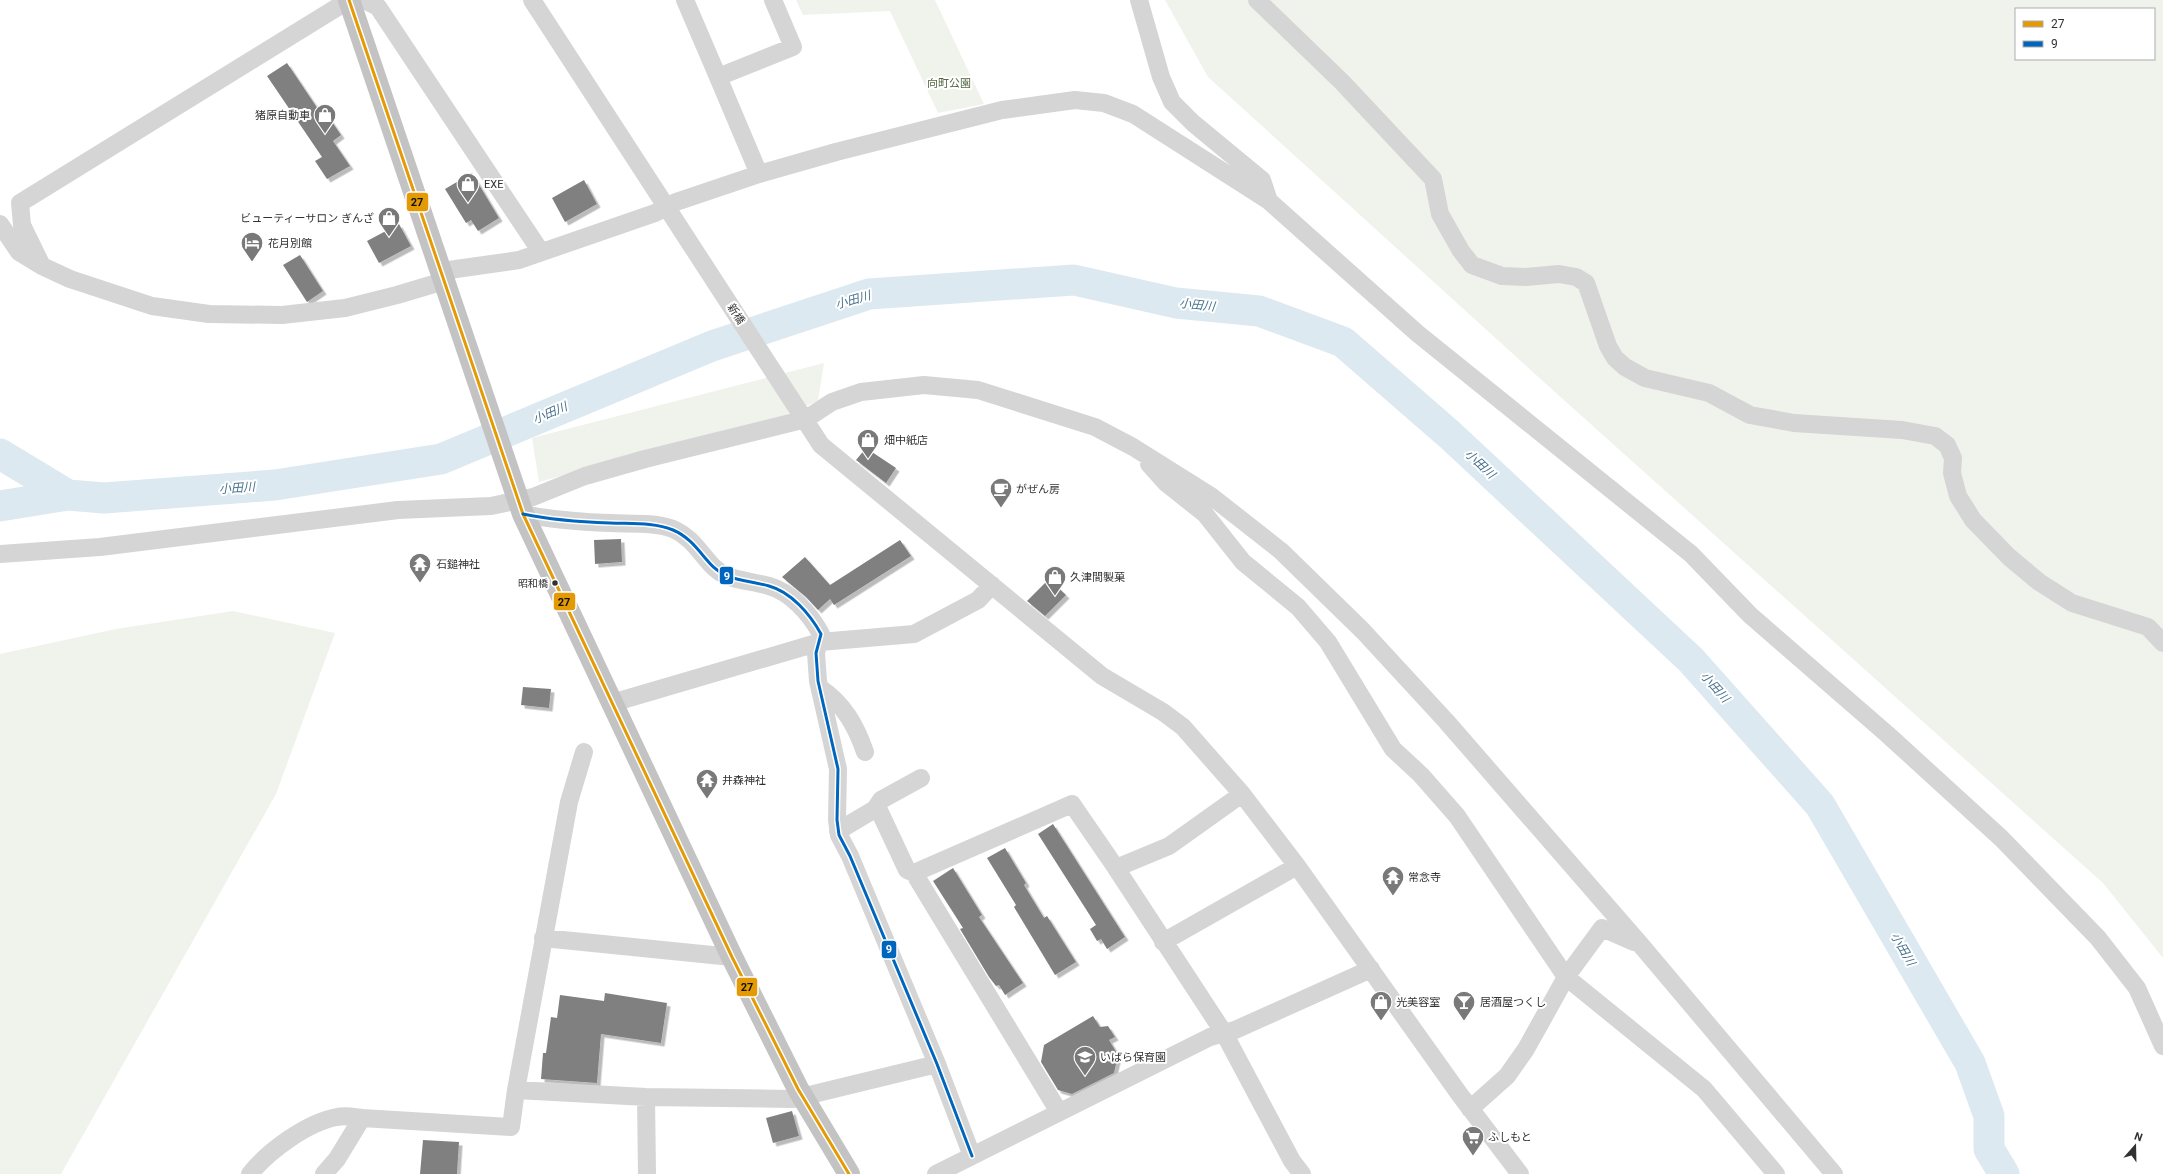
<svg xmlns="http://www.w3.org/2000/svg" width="2163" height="1174" font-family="Roboto,'Noto Sans JP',sans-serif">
  <defs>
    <filter id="shadow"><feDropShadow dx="3.5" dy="3.5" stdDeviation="0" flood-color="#0004"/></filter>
  </defs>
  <rect width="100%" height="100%" fill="#fff"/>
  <path fill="#f0f3ec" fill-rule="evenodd" d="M796,0H935L984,104L938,113L890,11L803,15Z
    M1165,0H2163V958L2103,883L1556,393L1208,77ZM2016,9H2154V59H2016Z
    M824,363L818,401L785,415L539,482L532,438Z
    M233,611L335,633L276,794L61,1174H0V654L116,629Z"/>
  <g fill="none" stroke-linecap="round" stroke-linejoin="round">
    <path stroke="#dde9f0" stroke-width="31" d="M0,454L68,495
      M0,506L68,495L104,498L275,485L441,459L712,346L869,294L1074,280L1176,303L1259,311L1343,342L1450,435L1691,660L1820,805L1970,1063L1989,1116V1149L2004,1174"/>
  </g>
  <path fill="#808080" filter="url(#shadow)" d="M287,63L324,118L328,116L341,135L333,141L350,166L327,179L315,161L322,157L267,76Z
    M472,173L499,218L478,231L471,220L466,223L445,189Z
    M584,180L597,204L565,222L552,198Z
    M399,224L411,246L379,263L367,241Z
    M300,255L323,291L307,302L283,265Z
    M866,448L896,468L886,483L856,460Z
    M621,539L622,562L595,564L594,540Z
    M900,540L911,556L834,605L830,599L818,610L806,597L782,577L805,557L830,585Z
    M1049,579L1066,595L1045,616L1027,601Z
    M523,687L551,689L549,708L521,705Z
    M1053,824L1125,937L1107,949L1101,939L1097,941L1090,929L1096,925L1038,834Z
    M1005,848L1026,883L1024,885L1044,918L1047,916L1076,962L1055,975L1014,907L1016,905L987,858Z
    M953,868L982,915L979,917L1023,983L1005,995L999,985L996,986L989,977L960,929L963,928L933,881Z
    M605,993L667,1003L661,1043L601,1034L597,1083L541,1079L543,1053H546L551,1017L557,1018L560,995L604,1001Z
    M1093,1016L1100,1027L1108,1026L1115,1037L1109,1040L1118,1055L1114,1073L1072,1094L1058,1090L1041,1062L1044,1045Z
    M792,1111L799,1136L773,1143L766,1118Z
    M423,1140L459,1142L457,1174H420Z"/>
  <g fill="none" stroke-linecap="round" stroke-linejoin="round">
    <path stroke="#d5d5d5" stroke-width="18" d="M364,0L378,7L541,252
      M532,0L821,445L1102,676L1163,712L1183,727L1242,794L1297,866L1460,1095L1520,1174
      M685,0L718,77
      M1139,0L1161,77L1172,102L1193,123L1262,180L1269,201
      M1257,0L1342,82L1433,179L1440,214L1461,251L1472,265L1502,276L1526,277L1559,274L1576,277L1586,283L1608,346L1615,358L1625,367L1645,378L1709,393L1750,415L1794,423L1902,430L1935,436L1947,445L1953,458L1952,473L1958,496L1973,520L2009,557L2039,582L2072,603L2148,627L2163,643
      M759,174L718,77L793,47L773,0
      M0,224L19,252L42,266L70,279L152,306L209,314L282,315L345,308L397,295L444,281
      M42,266L22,225L20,203L349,0H353
      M442,271L519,260L655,213L676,202L759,174L836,152L1002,110L1075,100L1104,103L1133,114L1269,201L1417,333L1691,554L1750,615L1887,734L2001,838L2098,938L2137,988L2163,1046
      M1149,464L1166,483L1205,514L1243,562L1298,607L1328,642L1393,749L1421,775L1457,816L1566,977L1704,1089L1776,1174
      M523,514C552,520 580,522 610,523C630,524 654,522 673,529C699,540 706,568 727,576C740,581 755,582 769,586C791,592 810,614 821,634L816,653L818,681L838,769L837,820L839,835L850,856L937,1064L972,1156
      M0,554L100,547L398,510L491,506L533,497L585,476L645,459L806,419L832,402L861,392L924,385L978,390L1095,427L1133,447L1211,496L1281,551L1363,631L1446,721L1640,944L1834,1174
      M820,688C844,704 856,726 865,752
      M612,703L820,642L914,634L978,600L992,585
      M584,752L569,802L516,1090L646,1097L793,1099L937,1064
      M1242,794L1169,846L1116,868L1224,1033L1292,1161L1302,1174
      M877,806L907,870L914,873
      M838,831L875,809L881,800L921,778
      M543,938L732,957
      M1163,942L1297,866
      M646,1097L647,1174
      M1470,1109L1507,1076L1526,1049L1566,977L1602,928L1634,942
      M1059,1112L914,873L1072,804L1116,868
      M250,1174C268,1151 308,1122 337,1117C345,1115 354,1117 362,1118
      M324,1174L337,1159L362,1118L511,1127L516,1090
      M936,1174L1210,1037L1235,1030L1371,969"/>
    <path stroke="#c3c3c3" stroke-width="22" d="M349,0L523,514L732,957L798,1089L849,1174"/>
    <g stroke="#fff" stroke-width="6">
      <path id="bus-1" d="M349,0L523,514L732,957L798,1089L849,1174"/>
    </g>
    <g stroke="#fff" stroke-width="6">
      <path id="bus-2" d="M523,514C552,520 580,522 610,523C630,524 654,522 673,530C699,541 706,568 727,576C740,581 755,582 769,586C791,592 810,614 821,634L816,653L818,681L838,769L837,820L839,835L850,856L937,1064L972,1156"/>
    </g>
    <use href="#bus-1" stroke="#e39a05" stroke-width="3"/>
    <use href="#bus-2" stroke="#0065bd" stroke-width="3"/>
  </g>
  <defs>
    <g id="shop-pin" transform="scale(1.15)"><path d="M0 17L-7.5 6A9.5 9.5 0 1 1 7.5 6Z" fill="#797979" stroke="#fff"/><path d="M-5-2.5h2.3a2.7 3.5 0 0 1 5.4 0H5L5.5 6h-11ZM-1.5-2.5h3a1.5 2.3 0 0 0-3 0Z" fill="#fff"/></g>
    <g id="hotel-pin" transform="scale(1.15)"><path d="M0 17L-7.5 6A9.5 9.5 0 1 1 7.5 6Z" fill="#797979" stroke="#fff"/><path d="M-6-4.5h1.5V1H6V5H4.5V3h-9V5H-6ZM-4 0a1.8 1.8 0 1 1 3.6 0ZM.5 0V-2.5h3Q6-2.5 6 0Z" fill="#fff"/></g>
    <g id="cafe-pin" transform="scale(1.15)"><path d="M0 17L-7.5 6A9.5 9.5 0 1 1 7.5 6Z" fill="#797979" stroke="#fff"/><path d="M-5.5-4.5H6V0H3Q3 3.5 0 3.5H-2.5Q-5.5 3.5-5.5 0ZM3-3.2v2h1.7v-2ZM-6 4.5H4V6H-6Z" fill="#fff"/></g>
    <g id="temple-pin" transform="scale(1.15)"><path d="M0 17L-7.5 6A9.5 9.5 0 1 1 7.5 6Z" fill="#797979" stroke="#fff"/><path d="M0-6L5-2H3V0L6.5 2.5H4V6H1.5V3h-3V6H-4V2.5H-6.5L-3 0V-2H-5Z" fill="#fff"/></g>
    <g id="bar-pin" transform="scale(1.15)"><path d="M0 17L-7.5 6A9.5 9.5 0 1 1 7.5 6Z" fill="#797979" stroke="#fff"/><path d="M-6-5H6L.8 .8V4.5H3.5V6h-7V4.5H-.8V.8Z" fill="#fff"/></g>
    <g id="school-pin" transform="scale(1.15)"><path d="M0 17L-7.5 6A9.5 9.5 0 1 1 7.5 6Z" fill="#797979" stroke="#fff"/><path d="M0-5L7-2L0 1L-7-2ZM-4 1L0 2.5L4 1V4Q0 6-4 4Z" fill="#fff"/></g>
    <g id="supermarket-pin" transform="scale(1.15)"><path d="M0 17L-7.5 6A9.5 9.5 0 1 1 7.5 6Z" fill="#797979" stroke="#fff"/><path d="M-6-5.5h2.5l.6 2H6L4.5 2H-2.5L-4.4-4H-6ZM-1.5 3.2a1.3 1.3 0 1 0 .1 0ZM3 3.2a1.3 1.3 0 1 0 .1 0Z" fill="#fff"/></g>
  </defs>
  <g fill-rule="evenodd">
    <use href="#shop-pin" x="325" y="115"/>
    <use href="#shop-pin" x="468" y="184"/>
    <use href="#shop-pin" x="389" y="218"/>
    <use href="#hotel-pin" x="252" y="243"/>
    <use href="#shop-pin" x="868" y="440"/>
    <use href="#cafe-pin" x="1001" y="489"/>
    <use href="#temple-pin" x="420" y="564"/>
    <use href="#shop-pin" x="1055" y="577"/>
    <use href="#temple-pin" x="707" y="780"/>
    <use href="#temple-pin" x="1393" y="877"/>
    <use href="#shop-pin" x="1381" y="1002"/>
    <use href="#bar-pin" x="1464" y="1002"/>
    <use href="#school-pin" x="1085" y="1057"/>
    <use href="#supermarket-pin" x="1473" y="1137"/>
  </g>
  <circle fill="#313131" stroke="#fff" stroke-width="1.5" cx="555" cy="583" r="3.5"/>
  <g text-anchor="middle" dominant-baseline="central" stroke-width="4" stroke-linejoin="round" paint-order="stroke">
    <g font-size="10" fill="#313131" stroke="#fff" text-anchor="end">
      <text x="548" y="583">昭和橋</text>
    </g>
    <g font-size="11" fill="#546842" stroke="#fff">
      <text x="949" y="83">向町公園</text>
    </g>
    <g font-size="11" fill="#313131" stroke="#fff" text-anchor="start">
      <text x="310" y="115" text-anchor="end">猪原自動車</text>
      <text x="484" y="184">EXE</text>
      <text x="374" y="218" text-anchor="end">ビューティーサロン ぎんざ</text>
      <text x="268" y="243">花月別館</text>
      <text x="884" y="440">畑中紙店</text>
      <text x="1016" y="489">がぜん房</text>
      <text x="436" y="564">石鎚神社</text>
      <text x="1070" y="577">久津間製菓</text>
      <text x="722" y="780">井森神社</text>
      <text x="1408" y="877">常念寺</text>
      <text x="1396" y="1002">光美容室</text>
      <text x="1480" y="1002">居酒屋つくし</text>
      <text x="1100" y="1057">いばら保育園</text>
      <text x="1488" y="1137">ふしもと</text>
    </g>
    <g font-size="11" fill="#313131" stroke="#fff">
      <text transform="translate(736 314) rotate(57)">新橋</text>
    </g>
    <g font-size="12" font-style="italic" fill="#46718b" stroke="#fff">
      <text transform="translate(853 300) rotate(-16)">小田川</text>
      <text transform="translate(1197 305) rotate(6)">小田川</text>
      <text transform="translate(550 413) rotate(-23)">小田川</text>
      <text transform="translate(1480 464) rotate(43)">小田川</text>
      <text transform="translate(237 488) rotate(-4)">小田川</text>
      <text transform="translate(1715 687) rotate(48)">小田川</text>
      <text transform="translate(1903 949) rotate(60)">小田川</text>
    </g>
  </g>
  <g stroke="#fff" stroke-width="1.5">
    <rect x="406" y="192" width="23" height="20" rx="4" fill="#e39a05"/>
    <rect x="719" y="566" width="15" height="19" rx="4" fill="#0065bd"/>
    <rect x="553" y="592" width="23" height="19" rx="4" fill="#e39a05"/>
    <rect x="881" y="940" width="16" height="19" rx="4" fill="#0065bd"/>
    <rect x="736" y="977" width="22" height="20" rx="4" fill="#e39a05"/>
  </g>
  <g font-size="11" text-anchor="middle" font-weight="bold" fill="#fff">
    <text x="727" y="580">9</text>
    <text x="889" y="953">9</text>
  </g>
  <g font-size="11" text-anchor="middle" font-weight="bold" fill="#111">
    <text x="417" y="206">27</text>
    <text x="564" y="606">27</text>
    <text x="747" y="991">27</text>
  </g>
  <rect x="2015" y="8" width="140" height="52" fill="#ffffff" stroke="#adadad"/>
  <rect x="2023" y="21" width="20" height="6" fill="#e39a05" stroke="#adadad"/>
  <text x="2051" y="28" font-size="12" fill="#313131">27</text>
  <rect x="2023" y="41" width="20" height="6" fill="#0065bd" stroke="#adadad"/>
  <text x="2051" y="48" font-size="12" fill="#313131">9</text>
  <g transform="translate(2135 1146) rotate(20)" stroke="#ffffff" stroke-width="3" paint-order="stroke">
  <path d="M0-3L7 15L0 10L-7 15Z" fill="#313131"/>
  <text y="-6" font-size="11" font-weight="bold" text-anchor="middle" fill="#313131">N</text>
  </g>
</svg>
